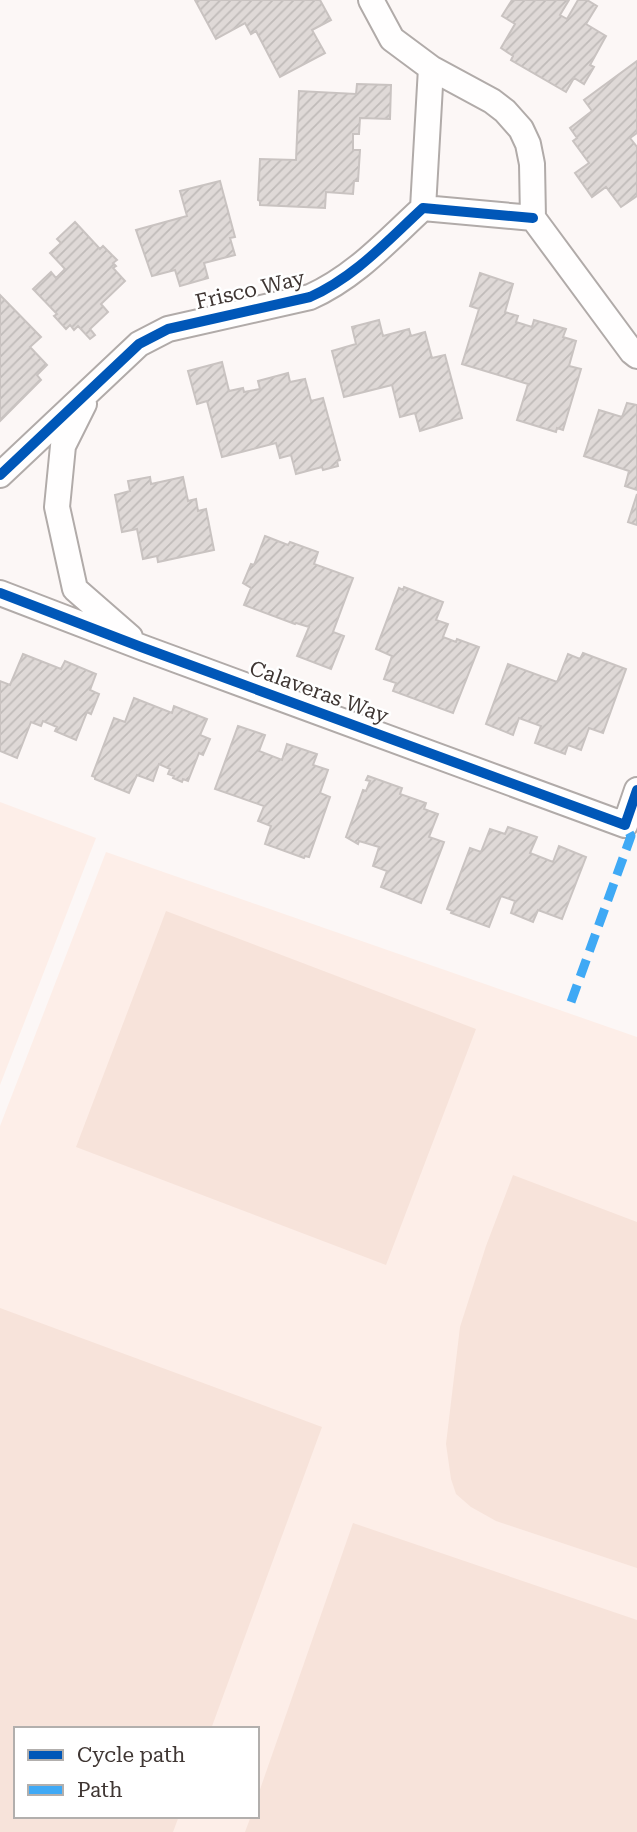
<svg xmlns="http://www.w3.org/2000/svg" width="637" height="1832" font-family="'Roboto Serif',serif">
  <defs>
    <pattern id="building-hatch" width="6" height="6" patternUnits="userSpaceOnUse" patternTransform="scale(1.75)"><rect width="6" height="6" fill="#dfd9d7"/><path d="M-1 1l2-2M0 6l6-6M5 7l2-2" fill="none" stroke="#c0bbb9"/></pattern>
  </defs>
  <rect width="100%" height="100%" fill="#fcf7f6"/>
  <path fill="#fdeee8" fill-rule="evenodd" d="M0,802L96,838L0,1085Z
    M106,852L637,1037V1832H0V1126ZM16,1729H257V1816H16Z"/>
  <path fill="#f7e3da" d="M166,911L476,1029L386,1265L76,1147Z
    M513,1175L637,1222V1568L496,1521L471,1507L456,1494L451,1479L446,1444L460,1327L486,1246Z
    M0,1308L322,1427L211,1729H16V1816H179L173,1832H0Z
    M353,1523L637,1620V1832H245L251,1816H257V1798Z"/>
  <path fill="url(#building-hatch)" stroke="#c9c3c1" stroke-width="2" d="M195,0H320L331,20L312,30L325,53L280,77L256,31L251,34L245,23L216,39Z
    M512,0H569L560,15L567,19L578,0H587L597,6L586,24L606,36L590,65L594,67L584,84L574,78L566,92L511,60L513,56L501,48L515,24L502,16Z
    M637,61V133L630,138L637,147V196L621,207L606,187L592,197L575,173L589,163L573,141L577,138L570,128L592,111L584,100Z
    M357,84L391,85L390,119L360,118L359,134H353V150H360L358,181H354L353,194L326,192L325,208L260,205V201L258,200L260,159L296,160L299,91L356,94Z
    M220,181L235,237L230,238L235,255L204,263L208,278L180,286L175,270L152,276L136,230L187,216L180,191Z
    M75,222L100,249L103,246L117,260L113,263L116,266L113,268L125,281L101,304L108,312L90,329L95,335L90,339L78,326L74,330L70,325L66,329L54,316L57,314L33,289L51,272L56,278L65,269L50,253L61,243L57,239Z
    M480,273L513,284L505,312L518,316L516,322L532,327L534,320L566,329L563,337L576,341L569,366L581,369L563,430L557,428L556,432L517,420L528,384L462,364L479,309L470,306Z
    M0,295L41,337L30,347L47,365L37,375L41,380L0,421Z
    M379,320L383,336L409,329L411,336L425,332L432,358L445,355L462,418L420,431L415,413L400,417L392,385L344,397L332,351L356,344L352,327Z
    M222,362L229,391L243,388L244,392L260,389L258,381L288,373L290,382L305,379L311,401L323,398L340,460L337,461L338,466L323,470L322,467L296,474L291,455L280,458L276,443L222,457L207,401L197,404L188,371Z
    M627,403L637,405V490L625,486L629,471L584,456L599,410L622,417Z
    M150,477L151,484L183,477L188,501L196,499L198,511L206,509L214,550L158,562L157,556L143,559L137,529L122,532L115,495L130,491L128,481Z
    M637,494V525L628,522Z
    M265,536L288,545L290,542L318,552L314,564L353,578L333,632L344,636L331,669L297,656L309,627L296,623L295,624L244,605L251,588L243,583L251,564L254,565Z
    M404,587L443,602L436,620L448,624L443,637L456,642L457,639L479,647L453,713L393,691L396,683L384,679L392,656L376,649L399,588L403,590Z
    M583,653L626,669L603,733L589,728L581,750L568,745L565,754L535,743L541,726L519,718L513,735L486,724L508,664L557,682L568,654L580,659Z
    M23,654L61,669L65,661L96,674L90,690L99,694L91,714L87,712L76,740L55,731L57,727L43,721L41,726L31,722L17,758L0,751V681L10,685Z
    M134,698L172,713L174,706L207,719L200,735L210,739L203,755L199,753L188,781L183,779L182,782L173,778L174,776L168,774L170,769L159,764L153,781L137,775L129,793L95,779V777L92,776L114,718L125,722Z
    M238,726L265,735L259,751L282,760L287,744L317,754L313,765L328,770L320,793L330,797L309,857L305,856L304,858L265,844L271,826L258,821L264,806L215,789Z
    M368,776L402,788L400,794L426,803L424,809L438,814L429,837L444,842L421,903L381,887L387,871L373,866L379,847L359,841L358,844L346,837L363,790L366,791L370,781L366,780Z
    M508,827L537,837L530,853L553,862L559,846L586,857L562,919L538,910L533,922L511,913L515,901L501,896L489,927L451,913L452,911L447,909L470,848L481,852L490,829L505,834Z"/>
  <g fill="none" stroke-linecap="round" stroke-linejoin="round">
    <g stroke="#b1aba9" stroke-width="28">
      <path id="minor" d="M371,0L392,39L431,68L492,101L505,111L521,129L528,144L532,164L533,218L632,352L637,356
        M423,208L431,68
        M84,404L63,446L57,507L75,589L130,637
        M0,475L139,344L168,329L310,297C355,277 387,241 423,208L533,218
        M0,593L141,647L625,825L637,790"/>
    </g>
    <use href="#minor" stroke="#fffefe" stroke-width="24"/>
    <path stroke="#3fa9f5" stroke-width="9" stroke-dasharray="18 9" stroke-linecap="butt" d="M571,1002L631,836L625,825"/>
    <g stroke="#fff" stroke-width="15">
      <path id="cycleway" d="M0,475L139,344L168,329L310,297C355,277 387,241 423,208L533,218
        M0,593L141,647L625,825L637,790"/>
    </g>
    <use href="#cycleway" stroke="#0057b8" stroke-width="10"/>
  </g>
  <g text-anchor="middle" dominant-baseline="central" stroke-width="5" stroke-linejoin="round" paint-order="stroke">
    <g font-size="21" fill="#3f3633" stroke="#fff">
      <text transform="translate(250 290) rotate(-13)">Frisco Way</text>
      <text transform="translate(319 692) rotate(20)">Calaveras Way</text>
    </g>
  </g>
  <rect x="14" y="1727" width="245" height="91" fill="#ffffff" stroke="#b2afad" stroke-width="2"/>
  <rect x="28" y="1750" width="35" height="10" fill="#0057b8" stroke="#b2afad" stroke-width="2"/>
  <text x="77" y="1762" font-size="21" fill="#3f3633">Cycle path</text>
  <rect x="28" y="1785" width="35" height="10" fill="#3fa9f5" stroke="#b2afad" stroke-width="2"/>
  <text x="77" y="1797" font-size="21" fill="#3f3633">Path</text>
</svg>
